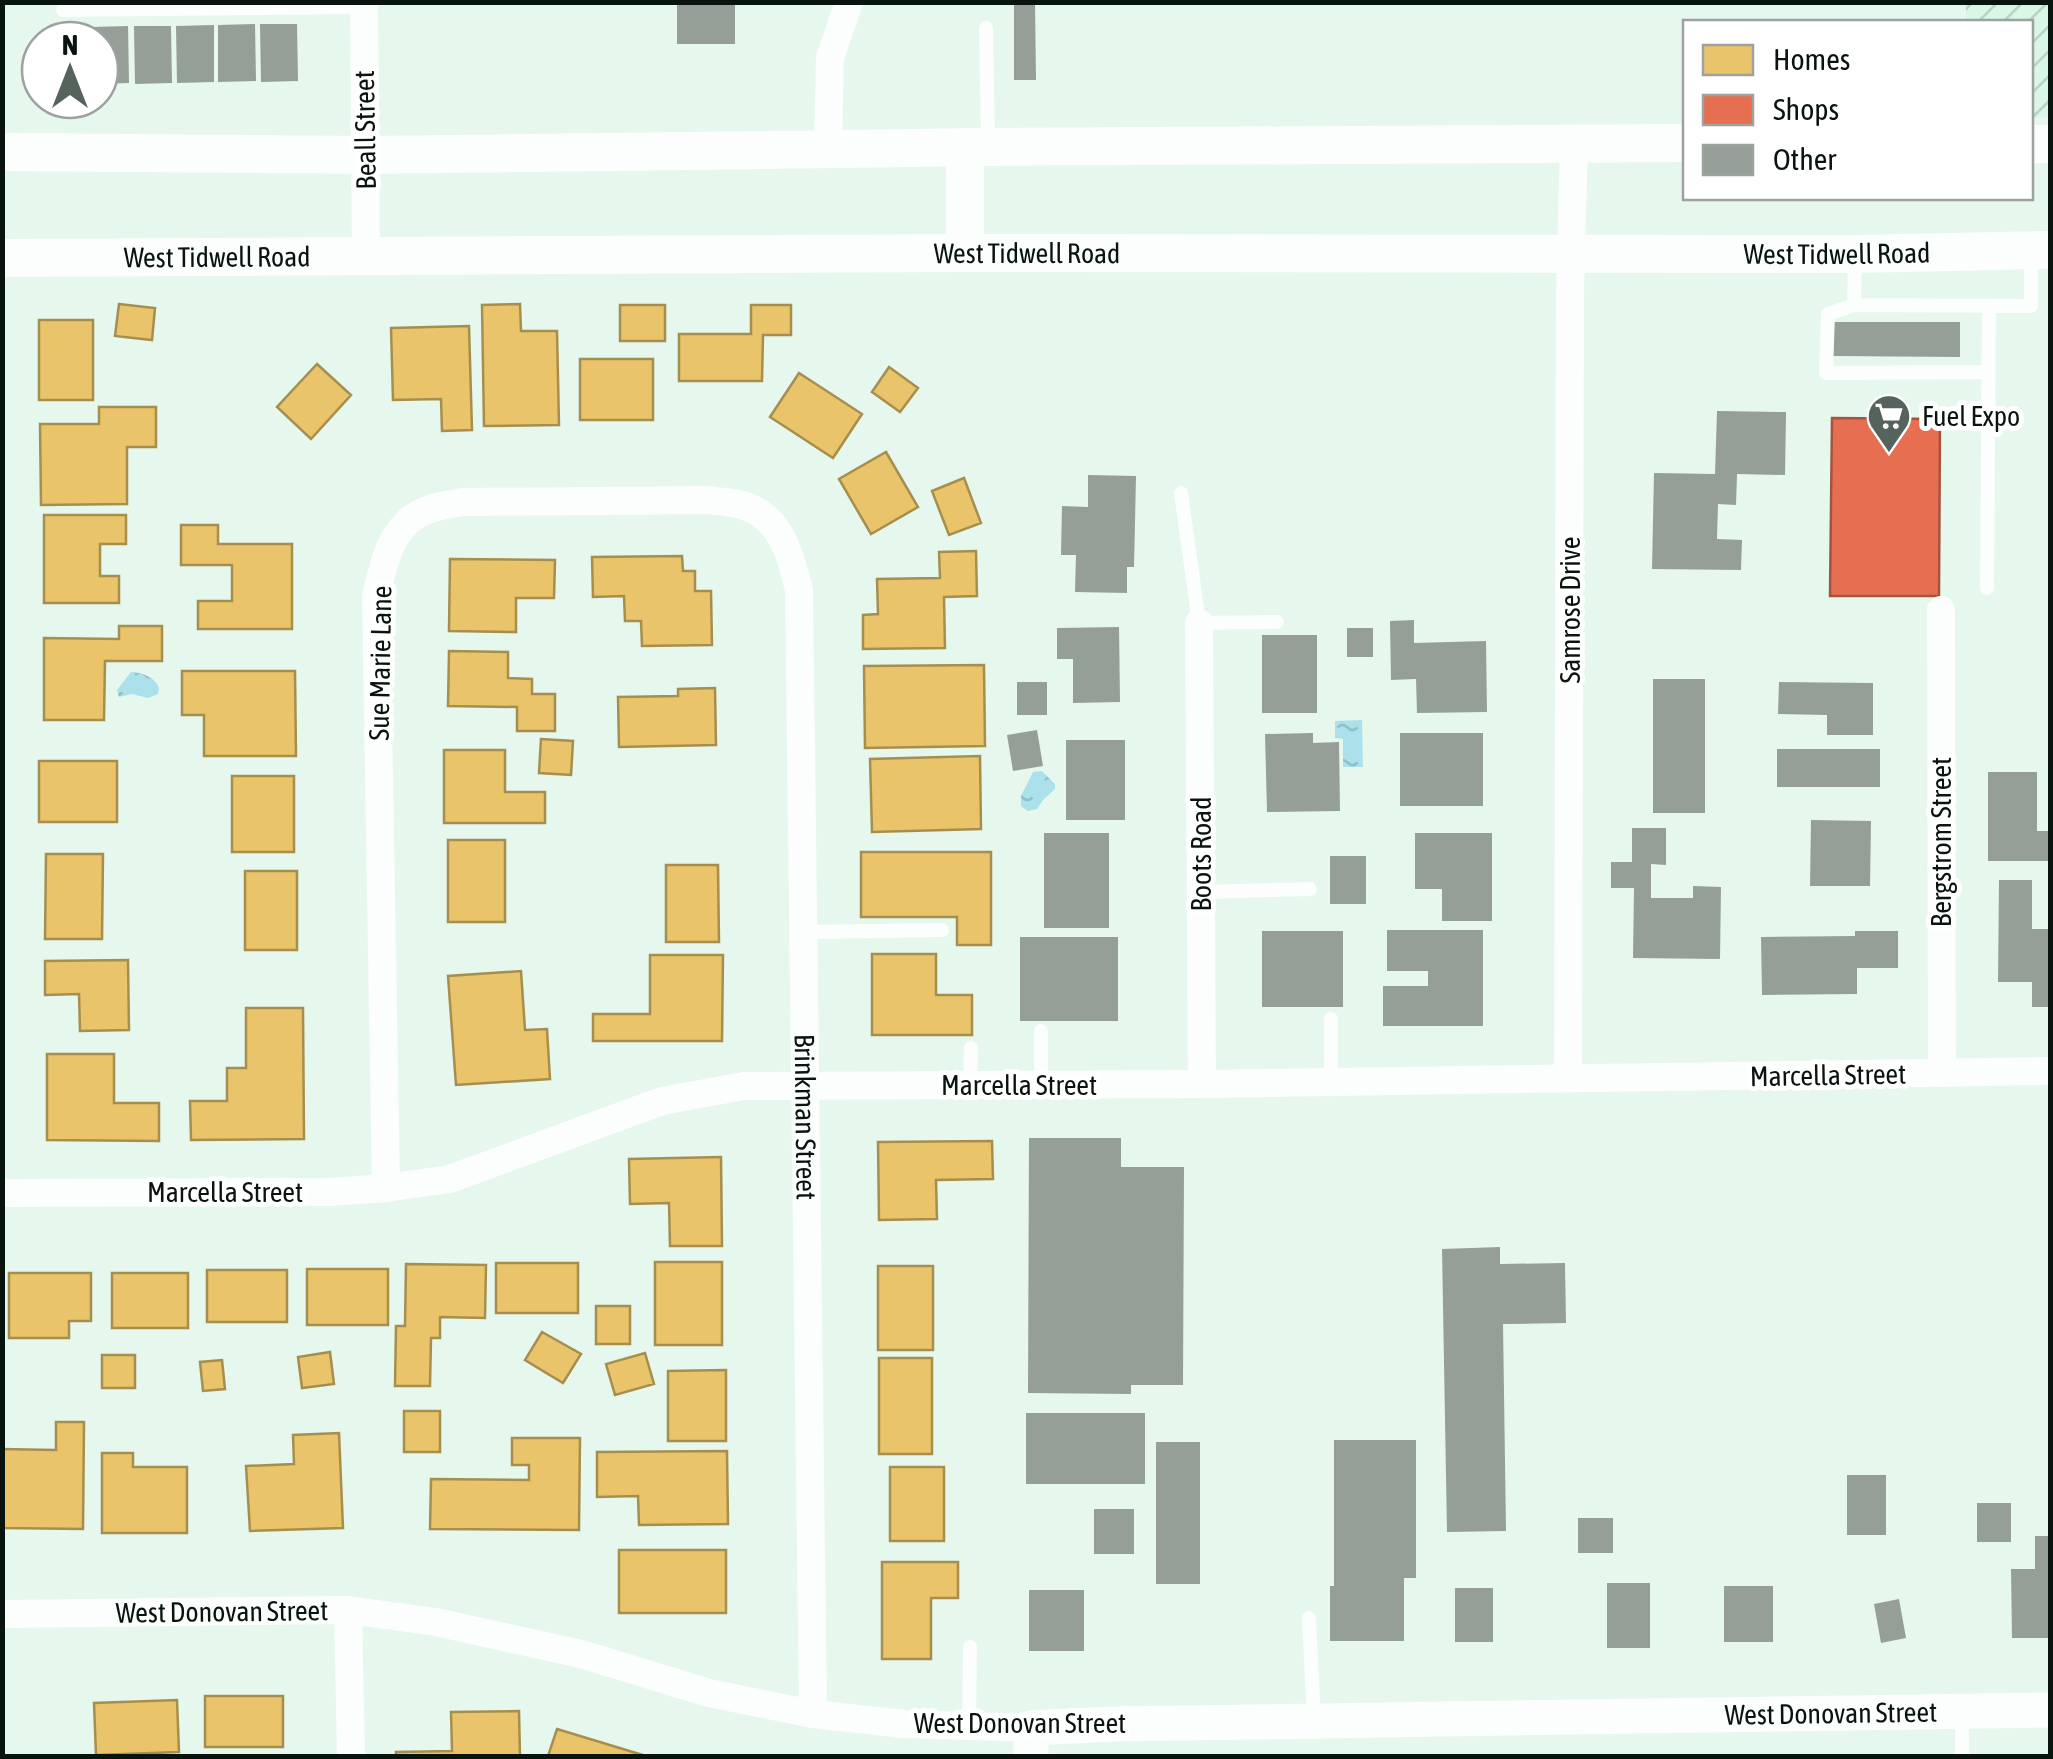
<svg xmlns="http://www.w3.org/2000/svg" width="2053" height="1759" font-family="'Asap Condensed',sans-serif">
  <defs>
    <pattern id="industrial-furrows" width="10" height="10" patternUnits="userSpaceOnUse" patternTransform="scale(2.5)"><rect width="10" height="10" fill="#d9f6e7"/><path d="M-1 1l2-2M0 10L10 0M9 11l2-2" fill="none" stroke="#b9d2c5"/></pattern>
    <pattern id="water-ripples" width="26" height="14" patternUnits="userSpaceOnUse" patternTransform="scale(2.5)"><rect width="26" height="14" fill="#abe1ea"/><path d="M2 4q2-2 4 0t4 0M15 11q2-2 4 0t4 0" fill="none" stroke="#92c0c8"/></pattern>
  </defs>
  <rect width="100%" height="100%" fill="#e6f7ee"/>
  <path fill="url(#industrial-furrows)" d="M1966,3H2050V117L2031,118L2030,22H1966Z"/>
  <path fill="url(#water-ripples)" d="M131,672C142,672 158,679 159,689L158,694L148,698L132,694L119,697L117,690Z
    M1362,720L1363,767H1343V739L1335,738V721Z
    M1042,771L1055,784V789L1043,800L1037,809L1028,811L1021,806V796L1033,772Z"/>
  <path fill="#e9c46a" stroke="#a68f4e" stroke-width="2.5" d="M119,304L155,308L152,340L115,336Z
    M520,304L521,331H557L559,425L484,426L482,305Z
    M620,305H665V341H620Z
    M751,305H791V335H763L762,381H679V334H751Z
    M39,320H93V400H39Z
    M469,326L472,430L442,431L441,399L393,400L391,328Z
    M580,359H653V420H580Z
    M317,364L351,395L311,439L277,407Z
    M889,367L918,388L900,412L872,392Z
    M799,373L862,414L833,458L770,417Z
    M99,407H156V447H127V504L41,505L40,424H99Z
    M886,452L918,507L871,534L839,479Z
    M964,478L981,523L949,535L932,491Z
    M44,515H126V544H100V576H119V603H44Z
    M181,525H218V544H292V629H198V601H232V565H181Z
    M976,551L977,596L944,597L945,648L863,649V615L878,614L877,579L940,578L939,552Z
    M682,556L683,571H695V591H711L712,645L642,646L641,621H625L624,596L593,597L592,557Z
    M450,559L555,560L554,598H516V632L449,631Z
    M119,626H162V661H105L104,720H44V638L119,639Z
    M449,651L508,652V678L532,679V694H555V731H517V707L448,706Z
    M984,665L985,746L865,748L864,666Z
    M182,671H295L296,756H204V715H182Z
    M715,688L716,745L619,747L618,697L678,696V689Z
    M541,739L573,741L571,775L539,773Z
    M444,750H505V792H545V823H444Z
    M980,756L981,829L872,832L870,759Z
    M39,761H117V822H39Z
    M232,776H294V852H232Z
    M448,840H505V922H448Z
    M861,852H991V945H957V917H861Z
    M46,854H103L102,939H45Z
    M666,865H718L719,942H666Z
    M245,871H297V950H245Z
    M872,954H936V995H972V1035H872Z
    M650,955H723L722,1041H593V1014H650Z
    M128,960L129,1030L80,1031L79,994L45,995V961Z
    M521,971L525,1030L547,1029L550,1079L456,1085L448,976Z
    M246,1008H303L304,1139L191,1140L190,1101H227V1068H246Z
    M47,1054H114V1103H159V1141L47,1140Z
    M992,1141L993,1179L936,1180L937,1219L879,1220L878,1142Z
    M721,1157L722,1246H670L669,1203L630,1204L629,1159Z
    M655,1262H722V1345H655Z
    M496,1263H578V1313H496Z
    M406,1264L486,1265L485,1318L440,1317V1338H431L430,1386H395L396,1326H405Z
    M878,1266H933V1350H878Z
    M307,1269H388V1325H307Z
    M207,1270H287V1322H207Z
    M9,1273H91V1321H69V1338H9Z
    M112,1273H188V1328H112Z
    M596,1306H630V1344H596Z
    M542,1332L581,1354L563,1383L525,1360Z
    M330,1352L334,1384L302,1388L298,1357Z
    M645,1353L654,1384L615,1395L606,1364Z
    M102,1355H135V1388H102Z
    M879,1358H932V1454H879Z
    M222,1360L225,1389L203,1391L200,1362Z
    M726,1370V1441H668V1371Z
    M404,1411H440V1452H404Z
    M56,1422H84L83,1529L2,1528V1449L56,1450Z
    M339,1433L343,1528L250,1531L246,1466L294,1464L293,1435Z
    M512,1438H580L579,1530L430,1529L431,1479L529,1480V1465H512Z
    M727,1451L728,1524L639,1525L638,1496L597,1497V1452Z
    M102,1453H133V1467H187V1533H102Z
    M890,1467H944V1541H890Z
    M619,1550H726V1613H619Z
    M882,1562H958V1598H931V1659H882Z
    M205,1696H283V1747H205Z
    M177,1700L179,1752L96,1755L94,1703Z
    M519,1711L520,1756H396V1752L452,1751L451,1712Z
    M557,1729L646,1756H548Z"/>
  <path fill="#e76f51" stroke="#a4543d" stroke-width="2.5" d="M1832,418L1940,419L1939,596H1830Z"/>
  <path fill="#959f97" d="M677,2H735V44H677Z
    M1014,2H1035L1036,80H1014Z
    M255,24L256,81L218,82V25Z
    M260,24H297L298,81L261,82Z
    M214,25V82L177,83L176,26Z
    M128,26L129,83L100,84V40H91V27Z
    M134,26H171L172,83L135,84Z
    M49,27H87V40H49Z
    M1831,322H1960V357L1831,356Z
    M1717,411L1786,412L1785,475L1737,474L1736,505L1718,504L1717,539L1742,540L1741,570L1652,569L1654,473L1715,474Z
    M1088,475L1136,476L1134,567H1127V593L1075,592L1076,555H1061L1062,506L1088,507Z
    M1414,620V643L1486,641L1487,712L1417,713L1416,679L1391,680L1390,621Z
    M1119,627L1120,702L1073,703V659H1057V628Z
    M1347,628H1373V657H1347Z
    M1262,635H1317V713H1262Z
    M1653,679H1705V813H1653Z
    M1017,682H1047V715H1017Z
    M1779,682L1873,683V735H1827V715L1778,714Z
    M1037,730L1043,766L1013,771L1007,735Z
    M1313,733V743L1339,742L1340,811L1267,812L1265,734Z
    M1400,733H1483V806H1400Z
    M1066,740H1125V820H1066Z
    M1777,749H1880V787H1777Z
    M1988,772H2037V831H2050V861H1988Z
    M1811,820L1871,821L1870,886H1810Z
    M1632,828H1666V865L1651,864V898H1693V886L1721,887L1720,959L1633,958L1634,888H1611V862H1632Z
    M1044,833H1109V928H1044Z
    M1415,833H1492V921H1442V889H1415Z
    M1330,856H1366V904H1330Z
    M1999,880H2032V929H2050V1007H2032V982H1998Z
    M1387,930H1483V1026H1383V986H1428V971H1387Z
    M1262,931H1343V1007H1262Z
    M1855,931H1898V968H1857V994L1762,995L1761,937L1855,936Z
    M1020,937H1118V1021H1020Z
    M1029,1138H1121V1167H1184L1183,1385H1131V1394L1028,1393Z
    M1500,1247V1264L1565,1263L1566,1323L1503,1324L1506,1531L1447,1532L1442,1249Z
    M1026,1413H1145V1484H1026Z
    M1334,1440H1416V1578H1404V1641H1330V1586H1334Z
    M1156,1442H1200V1584H1156Z
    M1847,1475H1886V1535H1847Z
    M1977,1503H2011V1542H1977Z
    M1094,1509H1134V1554H1094Z
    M1578,1518H1613V1553H1578Z
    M2035,1536H2050V1571H2048L2049,1638H2012L2011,1569H2035Z
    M1607,1583H1650V1648H1607Z
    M1724,1586H1773V1642H1724Z
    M1455,1588H1493V1642H1455Z
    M1029,1590H1084V1651H1029Z
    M1899,1599L1906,1638L1881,1643L1874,1604Z"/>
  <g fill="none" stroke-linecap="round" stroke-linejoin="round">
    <path stroke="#fbfefc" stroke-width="14" d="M63,10L364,7
      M986,28L988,146
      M1855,258L1854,305L2031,306V251
      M1854,305L1828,314L1826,373L1989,372
      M1181,493L1199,623L1277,622
      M1987,588L1989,307
      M1201,892L1310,889
      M805,932L942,930
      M1331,1019V1082
      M1041,1031V1085
      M970,1085L971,1048
      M1309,1618L1314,1720
      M1962,1713V1756
      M969,1726L970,1647"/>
    <g stroke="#fbfefc" stroke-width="28">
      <path d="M364,2L366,257"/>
      <path d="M828,148L830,58L849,2"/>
      <path d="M1941,610L1942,1073"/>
      <path d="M1199,623L1202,1084"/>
      <path d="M1568,1078L1570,292L1574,142"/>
      <path id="s1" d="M386,1188L376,597C383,563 392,521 430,509C440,505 452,504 462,502L709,500C720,502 732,502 742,505C781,516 791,556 799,590L813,1714"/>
      <path d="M2,1193L331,1192L386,1188L450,1179L662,1101L744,1086L1202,1084L2050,1071"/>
      <path d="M348,1610L351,1756"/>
      <path id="s2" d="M2,1614L348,1610L436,1622L581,1654L709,1693L813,1714L904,1724L1031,1728"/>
    </g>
    <path stroke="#fbfefc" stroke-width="35" id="s3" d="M1031,1756V1728L1114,1724L2050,1710"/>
    <g stroke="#fbfefc" stroke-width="38">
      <path d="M2030,144H2050"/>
      <path d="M965,147V253"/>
      <path d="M2,152L366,155L988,147L1686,143"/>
      <path id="s4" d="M2,258L965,253L1855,254L2050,250"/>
    </g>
  </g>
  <defs>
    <g id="supermarket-pin" transform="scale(2.25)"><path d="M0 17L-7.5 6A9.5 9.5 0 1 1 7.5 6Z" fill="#56635c" stroke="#fff"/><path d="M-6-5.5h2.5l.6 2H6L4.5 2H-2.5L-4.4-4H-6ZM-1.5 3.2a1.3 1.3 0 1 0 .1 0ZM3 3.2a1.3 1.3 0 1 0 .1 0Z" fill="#fff"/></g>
  </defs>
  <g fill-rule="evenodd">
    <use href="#supermarket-pin" x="1889" y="416"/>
  </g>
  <g text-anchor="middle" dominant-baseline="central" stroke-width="10" stroke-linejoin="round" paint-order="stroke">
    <g font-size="28" fill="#09140e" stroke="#fff">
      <text transform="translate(365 130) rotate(-91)">Beall Street</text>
      <text stroke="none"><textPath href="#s4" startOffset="1025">West Tidwell Road</textPath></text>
      <text stroke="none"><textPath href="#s4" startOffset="1835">West Tidwell Road</textPath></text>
      <text stroke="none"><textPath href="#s4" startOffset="215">West Tidwell Road</textPath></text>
      <text transform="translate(1570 610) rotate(-90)">Samrose Drive</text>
      <text transform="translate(380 663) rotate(-89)">Sue Marie Lane</text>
      <text transform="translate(1941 842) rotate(-90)">Bergstrom Street</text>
      <text transform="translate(1201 854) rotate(-90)">Boots Road</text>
      <text transform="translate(1828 1075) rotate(-1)">Marcella Street</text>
      <text x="1019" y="1085">Marcella Street</text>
      <text stroke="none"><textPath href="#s1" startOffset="1648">Brinkman Street</textPath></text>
      <text x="225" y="1192">Marcella Street</text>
      <text stroke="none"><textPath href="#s2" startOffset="220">West Donovan Street</textPath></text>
      <text stroke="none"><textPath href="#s3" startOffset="828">West Donovan Street</textPath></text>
      <text x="1020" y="1723">West Donovan Street</text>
    </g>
    <g font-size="28" fill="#09140e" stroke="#fff" text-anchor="start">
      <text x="1922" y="416">Fuel Expo</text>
    </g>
  </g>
  <rect width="2053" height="1759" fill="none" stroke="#09140e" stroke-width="10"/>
  <rect x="1683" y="20" width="350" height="180" fill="#ffffff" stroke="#9da19f" stroke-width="2.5"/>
  <rect x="1703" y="45" width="50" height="30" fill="#e9c46a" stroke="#9da19f" stroke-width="2.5"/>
  <text x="1773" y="70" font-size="30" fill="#09140e">Homes</text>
  <rect x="1703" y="95" width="50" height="30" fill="#e76f51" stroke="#9da19f" stroke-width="2.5"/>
  <text x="1773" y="120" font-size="30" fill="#09140e">Shops</text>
  <rect x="1703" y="145" width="50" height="30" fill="#959f97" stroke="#9da19f" stroke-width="2.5"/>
  <text x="1773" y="170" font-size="30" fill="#09140e">Other</text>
  <g transform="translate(70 70)"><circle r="48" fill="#ffffff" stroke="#9da19f" stroke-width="2.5"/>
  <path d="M0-8L18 38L0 25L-18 38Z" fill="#56635c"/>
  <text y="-15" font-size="28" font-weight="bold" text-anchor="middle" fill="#09140e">N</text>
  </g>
</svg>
